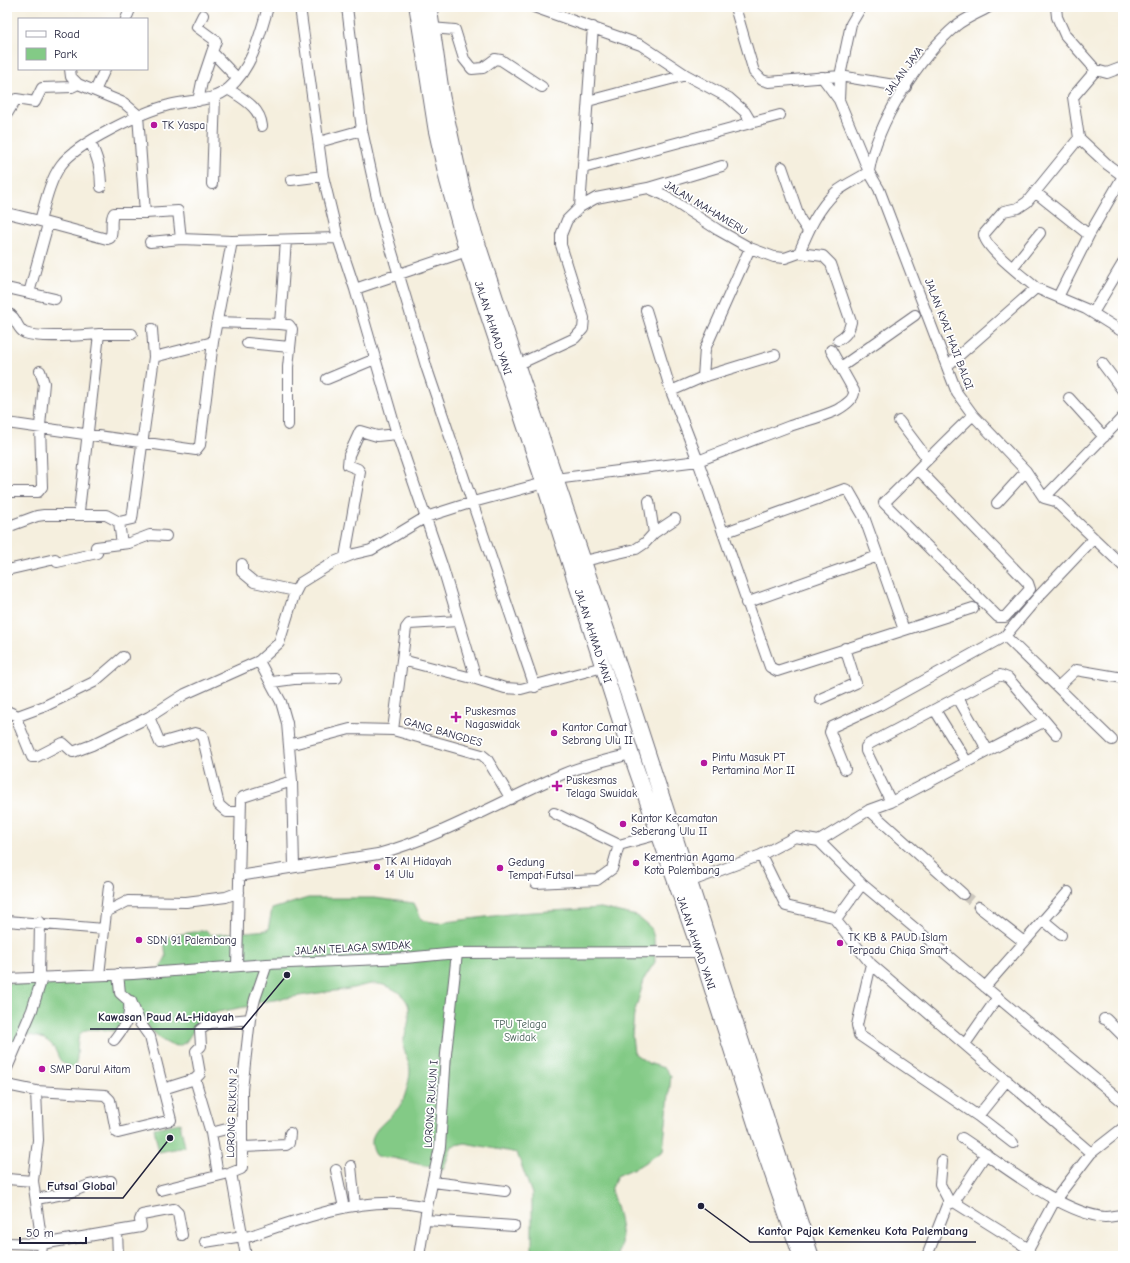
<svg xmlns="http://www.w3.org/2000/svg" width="1130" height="1263" font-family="'Comic Neue',sans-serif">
  <rect width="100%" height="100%" fill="#fff"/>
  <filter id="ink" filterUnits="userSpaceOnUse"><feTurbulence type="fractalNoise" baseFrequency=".025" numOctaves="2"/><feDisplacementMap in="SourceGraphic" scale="8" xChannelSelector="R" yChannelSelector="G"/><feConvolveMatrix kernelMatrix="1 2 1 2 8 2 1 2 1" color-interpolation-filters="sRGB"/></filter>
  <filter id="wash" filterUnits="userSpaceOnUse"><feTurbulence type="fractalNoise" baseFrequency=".012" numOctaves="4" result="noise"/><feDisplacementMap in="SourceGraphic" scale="16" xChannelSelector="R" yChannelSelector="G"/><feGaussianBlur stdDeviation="0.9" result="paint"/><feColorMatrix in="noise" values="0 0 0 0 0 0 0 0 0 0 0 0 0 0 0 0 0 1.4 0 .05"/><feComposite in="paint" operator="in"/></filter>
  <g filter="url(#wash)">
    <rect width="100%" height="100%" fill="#f5efde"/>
    <path fill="#83ca86" stroke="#527660" d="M308,898H374L414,903L422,920L438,923L517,913L601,908L637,916L651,928L654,938L655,962L645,977L634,1014L632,1036L634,1053L648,1063L664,1068L671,1076L663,1151L639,1166L617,1176L611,1190C618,1213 625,1232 619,1256H532V1194L517,1153L465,1143L452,1146L443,1170L393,1158L377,1157C359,1129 394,1122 403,1100C406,1093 410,1078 410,1071C410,1059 401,1051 404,1039C407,1029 410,1019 409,1009C408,994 385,982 372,984C362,985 353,989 342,990C315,993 288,998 261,1002L250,1006L207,1014V1019L197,1025L186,1042L179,1046L171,1045L163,1041L143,1022L129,995L124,1003L125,1014L118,1031C110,1031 92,1028 86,1030C72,1034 81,1058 74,1067C55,1064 61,1055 51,1044C44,1036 28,1035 18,1034L7,1057V983L27,984L160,974L161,966L166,957L164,940L170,936L206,930L211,935L268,930L272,909Z
      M180,1123L185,1147L159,1152L154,1128Z"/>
  </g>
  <g filter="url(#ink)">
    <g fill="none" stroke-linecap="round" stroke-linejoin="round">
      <path stroke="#cbc6bd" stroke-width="10" stroke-dasharray="10 5" stroke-linecap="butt" d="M963,894L979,907"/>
      <g stroke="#6c6a74" stroke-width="12">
        <path id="minor" d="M300,7L323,176L338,238L355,289L397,434L442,565L476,679L505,688L521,689L603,667
          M347,7L362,130L380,212L427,369L535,687
          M534,7L641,45L686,75L729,98L745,112L751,122
          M735,7L754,72L762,80L769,82L840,76L906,87
          M861,7L851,24L840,76L839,100L869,172L879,189L957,393L973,415L1026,471L1044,498L1055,501L1123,566
          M1056,7L1057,17L1065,35L1096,70L1107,73L1123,67
          M203,15L197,27L216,41L212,52L237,78
          M126,19L131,7
          M431,28L455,30L464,59L472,69L483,68L495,59L501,60L542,87
          M70,69L71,77L78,84
          M105,69L95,91L124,103L138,115L145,213L178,211L181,239L232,241
          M1096,70L1073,97L1079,138L1108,165L1123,176
          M822,77L839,100
          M228,89C243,99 260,107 262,126
          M198,101L202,82L212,52
          M588,101L686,75
          M7,114L16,99L35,102L42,88L72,87L78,84L95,91
          M90,142C98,158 101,170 101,187
          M319,142L362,130
          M782,167L800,219L808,231
          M583,168L780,115
          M869,171C877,122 919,57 957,25C966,18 979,13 989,7
          M291,180L323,176
          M212,184L215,96
          M648,188L722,166
          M1035,192L1089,235
          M580,207L593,27
          M7,213L40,221C45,203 50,180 61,165C77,143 142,112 169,105C189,99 212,103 229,88C252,68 260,35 268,7
          M40,221L107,239L110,238C114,230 109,220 114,213H145
          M286,240L280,324L289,325L292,329L288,367V425
          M150,242L181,239
          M799,253L823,256L831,264L851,322C849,331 846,336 838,340
          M1013,267L1040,233
          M7,288L55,299
          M1036,288C1025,278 983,247 984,234L1004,211L1018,208L1027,202L1079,138
          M355,289L467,251
          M29,293L48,224
          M1058,297L1089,235L1123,176
          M7,313C17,316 16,329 25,333C40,339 83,335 99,334L79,511
          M1093,313L1123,263
          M217,322L280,324
          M152,329L154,357
          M99,334H132
          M247,343L290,347
          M831,350L854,391C855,399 844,406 837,410C822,417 805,421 790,426C759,438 728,449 698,461L770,667L777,671L973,608
          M1102,363L1123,391
          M517,365L575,338L583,329L584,318L561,245V235L567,220L580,207L596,198L648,188L664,195L718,230L750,248L774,257L785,258L799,253C808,231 818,208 836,192C846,184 858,179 869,172
          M947,366L1036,288L1086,309L1123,332
          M841,367L915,315
          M703,377L775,355
          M327,379L375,359
          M671,391L703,377L705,349L750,248
          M1069,398L1104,437
          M899,421L927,458
          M7,423L196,450L200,445L213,342L232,241L338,238
          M919,470L1028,583L1030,589L1005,617H998L884,503C914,474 942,444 973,415
          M555,479L698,461L671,391L646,310
          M7,492H38L42,487L40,426L44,383L40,371
          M1044,498L1123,417
          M649,501L654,533
          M997,503L1026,471
          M7,527L37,516L44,515H106L119,522
          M723,533L845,489L849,491L864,517L878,556
          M122,544L119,522L132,519L154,357L213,342
          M345,557L360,472L358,469L348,465L349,455L360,431L377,436L397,434
          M584,561L636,549L645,543L654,533L675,519
          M242,564V572L254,582L295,591
          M7,570L55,559L57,562L97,553L96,547L129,543L150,535L166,536
          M746,603L878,556L904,630
          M1005,636L1112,740
          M402,660L406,628L409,624L458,621
          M259,661L281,702L287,723L292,781L294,867
          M272,682L294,679L337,678
          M1058,687L1076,670L1123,678
          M958,698L988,751
          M820,699L856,683L845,648
          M935,710L967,762
          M7,711L18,716L45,706L94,682L123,657
          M18,716V723L32,757H36L63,743L73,752L92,745L149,717L185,694L259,661L279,643L294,595L300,583L334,562L354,554L371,550L426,517L473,502L544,483
          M149,717L160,743L195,733L202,735L219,805L227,812H240
          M393,730L402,660L476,679
          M289,745L350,729L393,730L482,755L487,759L511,799
          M845,769L830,732L832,727L880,705L1005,636L1038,597L1094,538
          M891,802L866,751V747L869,744L1000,675L1008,678L1045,721
          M869,810L963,894
          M554,813L619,845
          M819,841L869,810L891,802L1045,721L1056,734
          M761,855L786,906L833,917L871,964L1091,1153
          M239,876L378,854C443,836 501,801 563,774C584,765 608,760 631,754
          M689,882L761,855L795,837L819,841L862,884L1123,1102
          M536,883L597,880L612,869L619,845L659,834
          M979,907L1024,942
          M106,912L128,901L186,902L226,897L239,892
          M836,920L862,884
          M1043,920L1061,935
          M7,921L104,929
          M871,964L857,1025L859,1035L978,1116L1007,1080
          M237,966L241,799L243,797L292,781
          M118,974L120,993L129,1001
          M99,975L109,886
          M39,978L40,922
          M7,979L133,974L267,964L405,958L457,953L700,952
          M985,987L1068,892
          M1104,1019H1106L1123,1036
          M114,1040C123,1028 131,1019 129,1003
          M965,1044L998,997
          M7,1068L32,1010L42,978
          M7,1085L36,1091L105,1095L110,1100L116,1131L118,1133L171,1120L150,1037L140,1023L131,1001
          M163,1089L195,1079
          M978,1116L1013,1143
          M211,1133L242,1125
          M962,1138C999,1162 1062,1214 1105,1217C1111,1217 1117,1215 1123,1215
          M243,1147L286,1145L289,1143L290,1133
          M986,1154L954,1202L1029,1249
          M942,1161L940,1184L950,1203
          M351,1166L355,1206
          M336,1170L344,1208
          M218,1175L211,1133L195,1079L200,1074L196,1051L201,1046L200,1030L210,1023L250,1019
          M7,1179L33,1181L38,1140L36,1091
          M33,1181L42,1244L41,1256
          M433,1182L505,1191
          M161,1190L225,1174
          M36,1199L69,1193L89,1185L111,1181
          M426,1220L514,1226
          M117,1231L141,1227L140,1220L142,1215L174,1209L178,1213L182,1235
          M244,1238C293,1222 344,1201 397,1203C407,1203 417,1205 427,1207
          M205,1242L243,1236
          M7,1243L42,1244L117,1231L118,1256
          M246,1256L231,1173L241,1169L242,1167V1090L250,1019L255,999L267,964
          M419,1256L427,1207L440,1147L446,1054L457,953
          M927,1256L947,1205L954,1202
          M1025,1256L1055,1200L1091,1153L1123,1128"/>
      </g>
      <g stroke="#6c6a74" stroke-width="17">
        <path id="highway" d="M417,7L436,129L447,179L467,251L544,483L631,754L702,957L762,1144L801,1256
          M429,7L442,97L467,211L517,365L630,699L811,1256"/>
      </g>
      <use href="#minor" stroke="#fff" stroke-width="10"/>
      <use href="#highway" stroke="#fff" stroke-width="15"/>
    </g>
  </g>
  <g fill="#b5179e" stroke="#fff" stroke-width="1.5">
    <circle cx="154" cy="125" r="4"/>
    <path d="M454 711h4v4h4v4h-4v4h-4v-4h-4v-4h4z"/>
    <circle cx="554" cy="733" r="4"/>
    <circle cx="704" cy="763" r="4"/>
    <path d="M555 780h4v4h4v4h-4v4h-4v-4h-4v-4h4z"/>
    <circle cx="623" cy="824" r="4"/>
    <circle cx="636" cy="863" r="4"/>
    <circle cx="377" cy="867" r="4"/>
    <circle cx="500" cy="868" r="4"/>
    <circle cx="139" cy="940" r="4"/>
    <circle cx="840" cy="943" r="4"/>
    <circle cx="42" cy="1069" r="4"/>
  </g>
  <g text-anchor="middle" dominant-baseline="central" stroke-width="3.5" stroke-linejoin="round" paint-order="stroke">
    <g font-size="11" fill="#22223b" stroke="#fff">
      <text transform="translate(904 71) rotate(-54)">JALAN JAYA</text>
      <text transform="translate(706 208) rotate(31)">JALAN MAHAMERU</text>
      <text transform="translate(493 328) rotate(72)">JALAN AHMAD YANI</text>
      <text transform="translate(949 334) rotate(69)">JALAN KYAI HAJI BALQI</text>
      <text transform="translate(593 636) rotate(72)">JALAN AHMAD YANI</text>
      <text transform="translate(443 732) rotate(16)">GANG BANGDES</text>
      <text transform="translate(696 943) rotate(71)">JALAN AHMAD YANI</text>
      <text transform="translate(353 948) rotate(-3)">JALAN TELAGA SWIDAK</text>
      <text transform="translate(431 1104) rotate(-86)">LORONG RUKUN I</text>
      <text transform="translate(232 1113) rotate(-88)">LORONG RUKUN 2</text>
    </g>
    <g font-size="11" fill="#22223b" stroke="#fff" text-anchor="start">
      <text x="162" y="125">TK Yaspa</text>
      <text x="465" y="711">Puskesmas<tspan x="465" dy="13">Nagaswidak</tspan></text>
      <text x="562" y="727">Kantor Camat<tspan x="562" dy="13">Sebrang Ulu II</tspan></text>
      <text x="712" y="757">Pintu Masuk PT<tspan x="712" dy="13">Pertamina Mor II</tspan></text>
      <text x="566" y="780">Puskesmas<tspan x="566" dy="13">Telaga Swuidak</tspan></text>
      <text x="631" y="818">Kantor Kecamatan<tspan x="631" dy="13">Seberang Ulu II</tspan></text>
      <text x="644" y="857">Kementrian Agama<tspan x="644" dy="13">Kota Palembang</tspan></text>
      <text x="385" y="861">TK Al Hidayah<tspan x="385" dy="13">14 Ulu</tspan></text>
      <text x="508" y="862">Gedung<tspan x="508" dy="13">Tempat Futsal</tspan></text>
      <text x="848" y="937">TK KB &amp; PAUD Islam<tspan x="848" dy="13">Terpadu Chiqa Smart</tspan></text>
      <text x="147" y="940">SDN 91 Palembang</text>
      <text x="50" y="1069">SMP Darul Aitam</text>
    </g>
    <g font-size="11" fill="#445d55" stroke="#fff">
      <text x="520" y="1024">TPU Telaga<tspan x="520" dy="13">Swidak</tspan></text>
    </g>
  </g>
  <path fill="none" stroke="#22223b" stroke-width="1.5" d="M287 975L242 1029H90M170 1138L123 1198H39M701 1206L750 1242H976"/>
  <g fill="#22223b" stroke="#fff" stroke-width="1.5">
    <circle cx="287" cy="975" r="4"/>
    <circle cx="170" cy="1138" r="4"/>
    <circle cx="701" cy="1206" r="4"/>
  </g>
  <g font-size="12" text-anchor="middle" font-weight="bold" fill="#22223b" stroke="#fff" stroke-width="3.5" stroke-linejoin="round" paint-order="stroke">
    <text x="166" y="1021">Kawasan Paud AL-Hidayah</text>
    <text x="81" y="1190">Futsal Global</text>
    <text x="863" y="1235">Kantor Pajak Kemenkeu Kota Palembang</text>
  </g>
  <rect width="1130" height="1263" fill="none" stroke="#fff" stroke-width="24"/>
  <rect x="18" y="18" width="130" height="52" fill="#ffffff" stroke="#a7a7b1"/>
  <rect x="26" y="31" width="20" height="6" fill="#ffffff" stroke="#a7a7b1"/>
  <text x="54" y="38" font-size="12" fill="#22223b">Road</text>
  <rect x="26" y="48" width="20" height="12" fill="#83ca86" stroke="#a7a7b1"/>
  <text x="54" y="58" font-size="12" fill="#22223b">Park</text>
  <path d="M20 1237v6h66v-6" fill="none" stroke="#22223b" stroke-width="2"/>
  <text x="26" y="1237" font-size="12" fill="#22223b" stroke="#ffffff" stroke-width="3" paint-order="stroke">50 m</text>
</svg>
